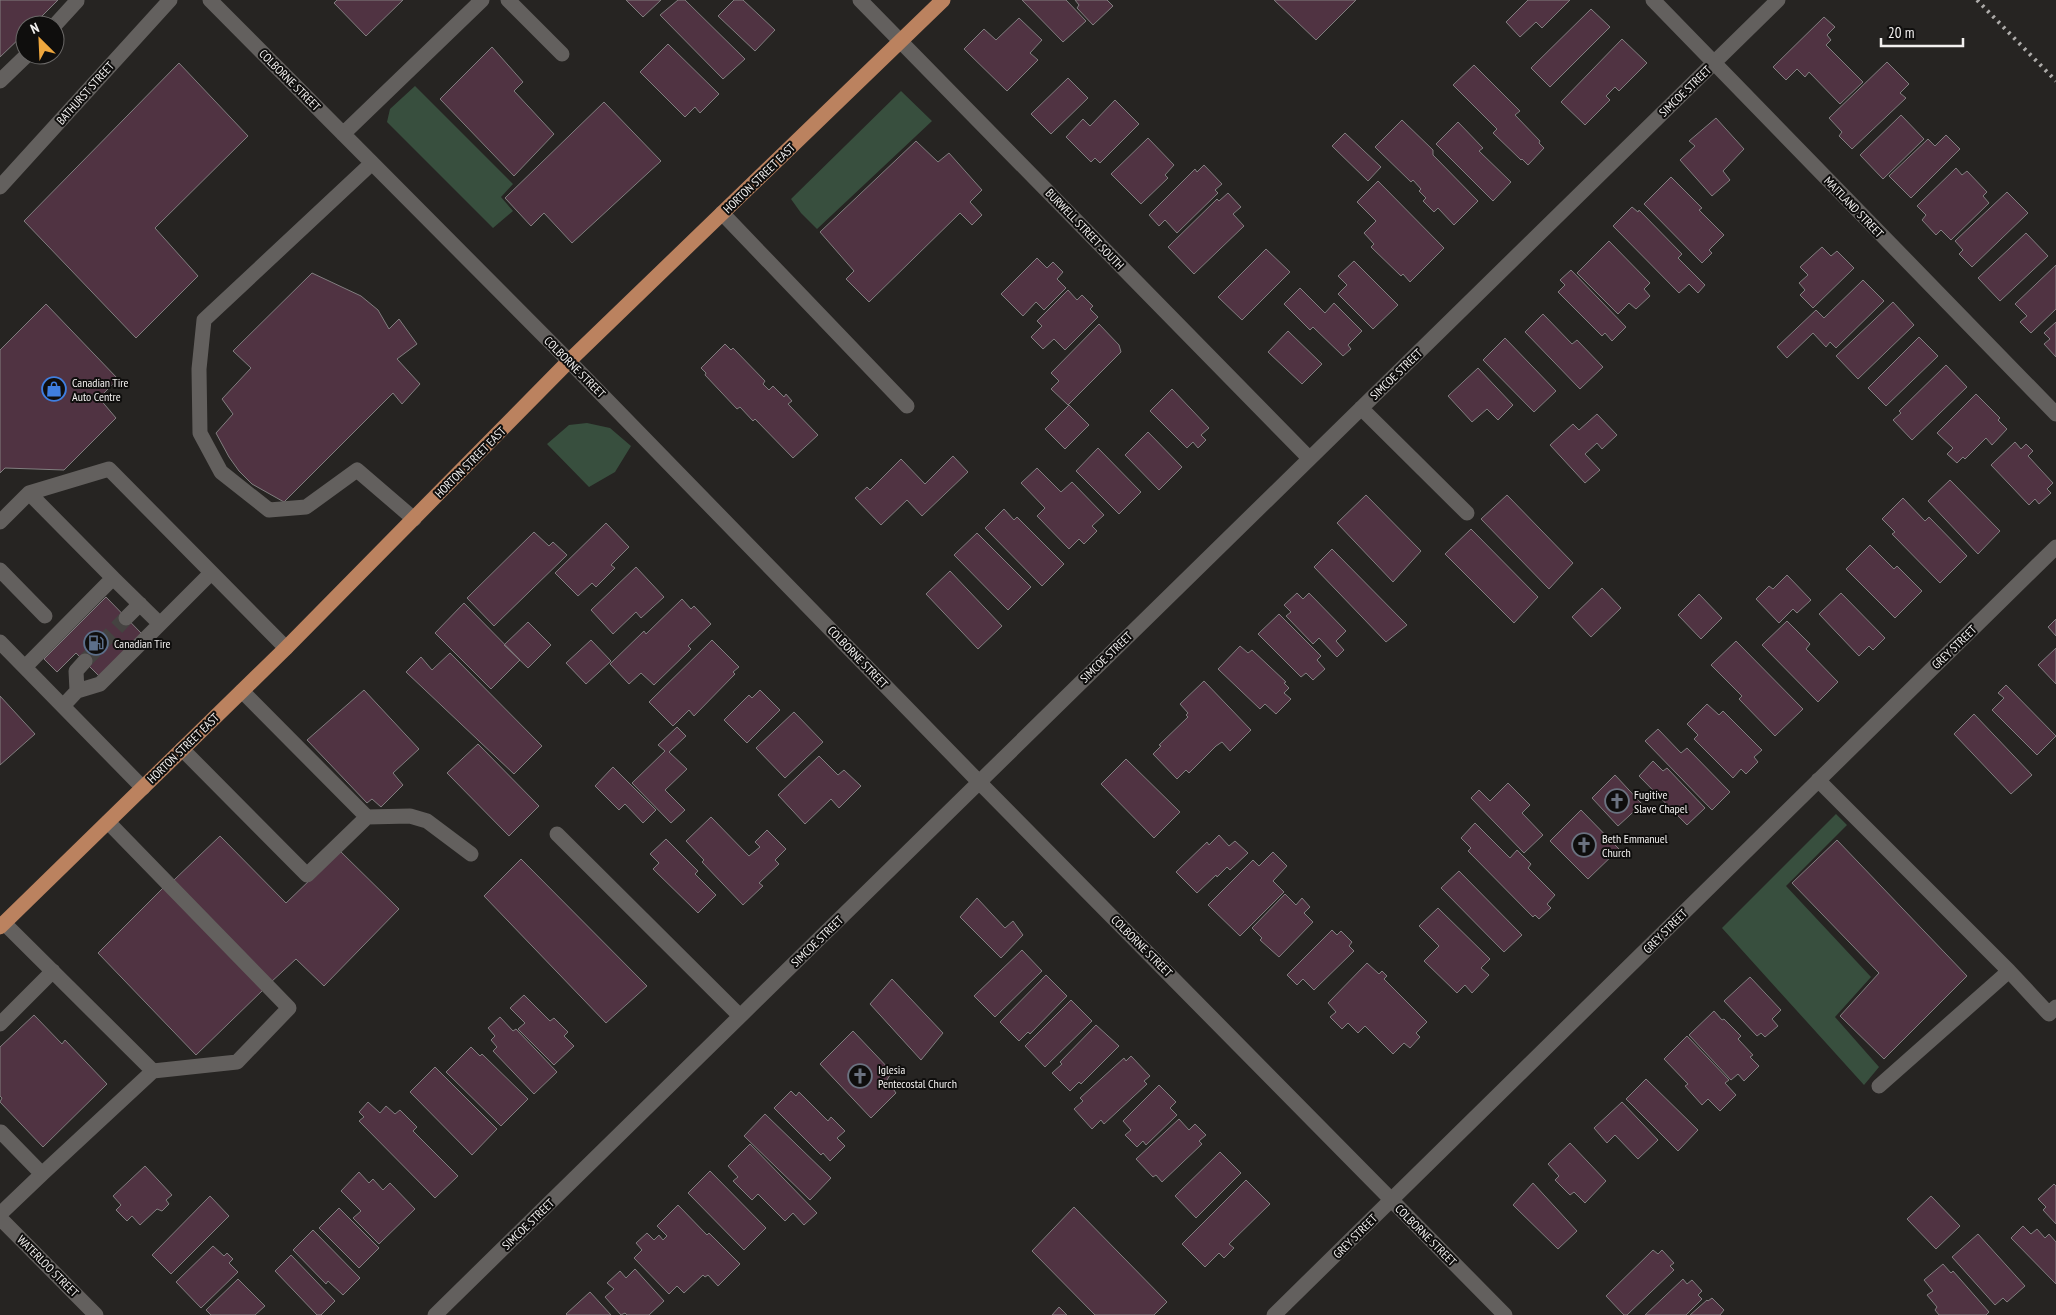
<svg xmlns="http://www.w3.org/2000/svg" width="2056" height="1315" font-family="'PT Sans Narrow',sans-serif">
  <rect width="100%" height="100%" fill="#262422"/>
  <path fill="#384f3e" d="M415,86L513,184L501,197L513,211L493,228L387,122L390,109Z
    M901,91L932,121L817,229L801,213L791,199Z
    M587,423L610,428L631,446L615,472L589,487L547,444L569,425Z
    M1836,814L1847,825L1786,886L1871,977L1835,1017L1879,1067L1864,1085L1722,928Z"/>
  <path fill="#503342" stroke="#817e7f" d="M0,0H58L33,25H25V33L0,57Z
    M337,0H403L366,36L334,3Z
    M626,0H661L643,17Z
    M678,0H685L745,59L723,79L660,15Z
    M734,0H743L775,30L755,51L718,16Z
    M1022,0H1066L1086,21L1063,42Z
    M1075,0H1107L1113,6L1093,25L1077,8L1079,5Z
    M1274,0H1356L1316,40Z
    M1528,0H1570L1542,28L1536,22L1520,37L1506,22Z
    M1591,9L1610,27L1550,87L1531,68Z
    M1824,17L1835,27L1827,35L1831,40L1826,45L1863,82L1840,104L1809,72L1805,77L1797,69L1786,80L1773,67Z
    M1019,18L1042,40L1030,53L1038,60L1007,91L964,49L984,29L996,40Z
    M1622,39L1647,63L1619,91L1615,87L1606,96L1610,100L1585,125L1561,102Z
    M668,44L719,94L700,113L695,107L685,117L640,72Z
    M492,47L523,82L514,91L554,134L514,176L440,99Z
    M1887,62L1909,84L1900,93L1906,98L1852,149L1839,136L1842,132L1829,118Z
    M179,63L248,136L155,228L198,276L136,338L24,221Z
    M1474,65L1520,111L1515,115L1540,141L1539,143L1544,148L1528,165L1522,159L1521,160L1493,133L1497,129L1453,85Z
    M1068,78L1088,98L1051,134L1031,114Z
    M1115,100L1139,124L1100,163L1095,158L1091,162L1066,137L1083,119L1090,126Z
    M604,102L661,161L572,243L544,213L531,226L505,198Z
    M1901,115L1924,139L1883,179L1860,155Z
    M1716,118L1744,149L1723,171L1730,180L1712,196L1680,160L1695,146L1689,141Z
    M1402,120L1433,150V155L1478,201L1454,225L1438,208L1434,212L1423,201L1426,198L1419,191L1421,189L1413,180L1411,182L1375,147Z
    M1458,122L1483,148L1479,151L1511,182L1493,201L1436,144Z
    M1345,133L1381,167L1368,181L1332,146Z
    M1946,135L1960,149L1911,198L1889,176L1928,139L1935,146Z
    M1148,138L1174,165L1165,175L1168,178L1141,204L1111,174Z
    M916,141L938,162L949,153L982,190L970,202L982,215L972,225L960,213L869,302L846,279L854,271L820,232Z
    M1204,165L1222,184L1215,190L1218,193L1177,233L1165,220L1159,226L1149,215L1195,169L1197,172Z
    M1956,168L1962,175L1967,171L1987,192L1983,196L1989,203L1951,240L1941,230L1936,235L1922,220L1926,215L1917,206Z
    M1671,177L1702,208L1699,210L1724,235L1709,250L1712,253L1702,263L1644,204Z
    M1378,181L1444,248L1410,282L1403,274L1401,276L1371,247L1374,244L1364,233L1376,221L1357,202Z
    M2007,192L2028,213L1972,267L1959,254L1963,250L1955,241Z
    M1228,193L1241,207L1233,214L1244,226L1194,274L1168,247L1217,199L1219,201Z
    M1632,207L1638,212L1639,210L1682,254L1678,258L1705,285L1698,293L1689,284L1679,293L1613,226Z
    M2026,233L2048,256L2000,301L1978,278Z
    M1609,241L1650,283L1644,289L1650,296L1636,309L1629,303L1618,314L1577,273Z
    M1822,247L1831,256L1837,251L1854,268L1813,308L1800,295L1805,290L1799,283L1808,275L1800,267Z
    M1266,249L1290,272L1242,320L1218,297Z
    M1037,258L1047,268L1053,262L1063,272L1057,279L1066,288L1044,310L1036,302L1023,316L1001,294Z
    M1354,261L1398,305L1373,329L1338,294L1347,285L1338,276Z
    M2056,265V309L2031,333L2020,322L2027,316L2015,304Z
    M1571,270L1626,327L1612,341L1605,333L1602,336L1558,292L1565,285L1560,280Z
    M312,273L361,296L378,310L389,329L399,319L417,344L397,359L420,384L402,404L393,393L284,502L252,484L239,471L229,457L216,433L233,414L222,399L251,368L233,351Z
    M1863,280L1884,301L1836,348L1830,342L1826,347L1813,333L1787,358L1777,347L1816,310L1824,318Z
    M1300,288L1325,313L1334,303L1362,331L1348,345L1351,349L1343,356L1313,327L1310,330L1284,304Z
    M1068,290L1077,300L1082,295L1093,306L1090,309L1098,317L1065,350L1054,339L1043,349L1031,337L1042,326L1037,321Z
    M1893,302L1914,325L1858,379L1836,356Z
    M46,304L118,379L99,398L116,418L64,470L5,468L0,473V350Z
    M1543,314L1572,344L1577,340L1603,367L1580,389L1525,332Z
    M2056,322V357L2044,344L2050,339L2044,333Z
    M1099,324L1119,345L1121,352L1068,405L1051,389L1059,381L1051,373Z
    M1288,331L1322,364L1302,384L1268,352Z
    M1919,337L1938,356L1886,406L1868,388Z
    M1505,338L1556,391L1534,412L1483,360Z
    M725,344L731,350L733,348L765,381L763,384L769,390L773,386L784,397L786,394L792,401L788,404L818,435L793,458L755,419L753,421L740,407L737,409L705,375L706,373L701,368Z
    M1946,365L1967,387L1912,440L1893,420L1901,413L1899,411Z
    M1478,368L1513,405L1498,420L1487,409L1472,422L1448,396Z
    M1172,389L1209,428L1201,435L1206,440L1198,448L1193,442L1187,448L1150,411Z
    M1976,394L2000,418L1998,420L2007,429L1992,445L1986,438L1965,459L1963,457L1957,463L1947,454L1953,448L1937,433Z
    M1069,405L1089,425L1065,449L1045,429Z
    M1597,414L1617,435L1602,449L1597,443L1585,454L1600,470L1585,483L1550,445L1573,424L1579,430Z
    M1148,432L1182,467L1159,490L1125,455Z
    M2015,442L2021,449L2026,444L2033,451L2028,456L2053,483L2047,489L2051,493L2039,504L2035,499L2029,505L1991,465Z
    M1098,448L1141,492L1119,514L1076,471Z
    M953,456L968,472L922,516L907,500L881,525L855,498L867,487L870,490L901,459L925,484Z
    M1037,468L1061,492L1072,482L1104,515L1092,526L1097,531L1084,544L1079,539L1069,549L1037,516L1045,508L1021,483Z
    M1950,480L2000,531L1978,554L1928,501Z
    M1366,495L1421,551L1393,582L1337,523Z
    M1507,495L1573,563L1549,589L1481,519Z
    M1903,498L1925,521L1929,517L1967,556L1940,583L1892,534L1895,532L1882,519Z
    M1004,509L1014,520L1017,517L1064,564L1042,586L985,528Z
    M606,523L629,547L611,565L615,568L596,587L592,583L578,596L555,573Z
    M1471,529L1538,597L1514,623L1445,554Z
    M534,532L549,546L553,542L567,555L494,626L467,598Z
    M977,533L1031,587L1008,610L954,555Z
    M1870,545L1894,569L1897,566L1922,591L1895,618L1846,569Z
    M1332,549L1407,625L1386,642L1314,567Z
    M636,567L664,597L641,618L636,612L613,634L591,610Z
    M950,571L1002,626L978,649L926,594Z
    M1787,575L1811,600L1797,613L1793,609L1779,623L1756,599L1769,586L1773,589Z
    M1602,588L1621,608L1591,637L1572,617Z
    M1297,593L1303,599L1309,593L1346,631L1336,641L1344,650L1337,657L1319,638L1313,644L1286,616L1291,612L1284,605Z
    M1841,593L1885,638L1873,650L1869,646L1859,656L1819,614Z
    M1699,594L1722,618L1701,639L1678,615Z
    M106,597L142,634L99,676L76,653L57,672L44,659Z
    M682,599L691,609L694,606L711,624L688,646L691,649L654,685L641,673L629,684L610,664L644,631L646,634Z
    M464,603L520,660L491,689L435,633Z
    M1279,614L1321,656L1317,660L1325,669L1313,680L1306,673L1301,677L1258,634Z
    M2056,619V636L2048,627Z
    M1787,621L1810,644L1806,649L1838,682L1818,702L1762,645Z
    M528,622L551,645L528,668L504,645Z
    M591,640L611,661L586,684L566,663Z
    M712,640L739,667L733,672L735,674L694,716L689,710L673,726L649,702Z
    M1736,641L1803,709L1775,736L1739,699L1742,696L1711,665Z
    M1240,646L1248,653L1252,650L1286,682L1284,683L1289,688L1284,693L1291,699L1276,714L1265,704L1260,709L1218,669Z
    M2056,648V684L2038,665Z
    M450,653L542,746L514,774L406,672L421,657L432,670Z
    M1204,681L1251,730L1230,751L1222,742L1216,746L1189,773L1186,770L1177,779L1153,754L1161,746L1159,745L1188,717L1186,715L1188,713L1180,704Z
    M2006,685L2056,736L2037,755L1992,710L2004,698L1998,693Z
    M364,690L419,749L393,773L403,785L381,807L372,799L367,803L307,740Z
    M760,690L780,710L747,743L724,720L749,695L752,698Z
    M0,696L35,734L0,765Z
    M1707,704L1719,715L1723,711L1762,750L1754,757L1758,762L1746,774L1741,769L1733,778L1694,739L1698,735L1687,724Z
    M794,712L823,742L785,778L756,748Z
    M1974,714L2032,775L2011,794L1954,734Z
    M677,727L686,736L669,752L687,769L665,790L685,810L671,823L632,783L665,751L658,745Z
    M1658,729L1681,753L1687,748L1730,792L1712,810L1645,741Z
    M478,744L539,806L509,836L447,773Z
    M819,756L838,775L844,770L861,786L839,808L831,799L805,824L778,795Z
    M1126,759L1180,812L1154,838L1101,784Z
    M1653,761L1663,771L1667,768L1705,808L1687,825L1639,776Z
    M613,767L656,810L643,823L625,804L619,810L595,786Z
    M1615,775L1642,804L1618,826L1592,798Z
    M1508,783L1530,805L1522,813L1543,835L1524,853L1471,798L1479,790L1490,801Z
    M1581,810L1619,849L1588,879L1550,841Z
    M711,817L749,856L760,847L755,842L767,830L786,849L775,860L779,864L759,883L763,886L743,905L702,862L704,860L686,841Z
    M1475,823L1510,858L1517,850L1531,864L1528,868L1555,895L1547,904L1551,908L1539,919L1535,915L1533,917L1468,851L1471,848L1461,838Z
    M1219,835L1229,846L1235,841L1248,853L1230,870L1227,867L1217,877L1216,875L1197,893L1176,872L1207,842L1209,845Z
    M220,836L286,903L340,851L399,909L324,986L296,959L270,983L174,880Z
    M666,839L698,871L695,874L716,895L698,913L653,869L659,863L650,854Z
    M1837,840L1967,976L1884,1059L1840,1016L1879,973L1792,883Z
    M1273,852L1287,866L1273,881L1284,892L1240,936L1208,905L1253,860L1259,866Z
    M521,859L647,986L606,1023L484,896Z
    M1459,871L1522,935L1504,952L1441,888Z
    M165,886L264,989L196,1055L98,953Z
    M1285,894L1296,905L1302,898L1310,907L1304,913L1313,922L1279,957L1260,940L1262,938L1252,928Z
    M977,898L1005,928L1013,921L1023,935L1001,958L960,917Z
    M1438,908L1490,959L1481,968L1489,975L1472,993L1465,985L1457,993L1424,961L1439,946L1419,926Z
    M1332,930L1337,935L1341,931L1352,942L1349,946L1354,951L1314,990L1303,979L1297,985L1287,975Z
    M1022,950L1042,971L995,1017L974,996Z
    M1367,963L1379,974L1382,971L1387,976L1384,979L1427,1022L1416,1033L1420,1037L1410,1048L1404,1043L1393,1054L1365,1026L1358,1033L1348,1023L1342,1029L1330,1017L1336,1012L1328,1003Z
    M1046,975L1067,996L1030,1034L1028,1032L1019,1041L1000,1022Z
    M1750,977L1781,1010L1772,1019L1778,1026L1765,1037L1761,1033L1757,1036L1724,1001Z
    M892,979L943,1033L921,1060L870,1004Z
    M524,995L550,1021L554,1018L568,1032L564,1036L574,1046L554,1065L518,1029L525,1023L510,1008Z
    M1071,1000L1092,1021L1045,1067L1025,1046Z
    M1714,1011L1722,1020L1724,1019L1741,1036L1738,1039L1753,1055L1750,1057L1759,1066L1744,1081L1738,1074L1731,1080L1689,1035Z
    M34,1015L62,1044L65,1040L107,1084L43,1147L0,1102L2,1098L0,1096V1047Z
    M500,1017L513,1031L516,1029L557,1072L534,1094L493,1051L497,1047L491,1040L495,1036L488,1028Z
    M1096,1025L1119,1046L1081,1084L1079,1082L1070,1091L1052,1073L1062,1064L1060,1062Z
    M853,1031L892,1072L887,1080L896,1093L871,1118L820,1064Z
    M1687,1036L1729,1080L1725,1083L1736,1095L1720,1111L1708,1099L1702,1105L1685,1086L1688,1084L1664,1059Z
    M471,1047L480,1056L482,1054L528,1099L501,1126L446,1072Z
    M1131,1056L1150,1076L1144,1081L1147,1084L1104,1124L1101,1120L1092,1129L1074,1109L1083,1101L1080,1098L1124,1058L1126,1061Z
    M435,1067L497,1129L472,1155L410,1092Z
    M1646,1079L1698,1130L1678,1151L1626,1099Z
    M1159,1085L1176,1102L1170,1108L1177,1115L1146,1145L1143,1141L1137,1147L1125,1135L1131,1130L1123,1121Z
    M791,1091L796,1096L799,1092L828,1121L831,1117L845,1131L837,1138L845,1146L830,1161L823,1153L821,1155L774,1108Z
    M368,1102L380,1113L386,1106L395,1114L400,1110L417,1127L413,1131L458,1176L435,1198L359,1121L364,1117L359,1112Z
    M1622,1102L1658,1140L1638,1159L1615,1135L1607,1143L1594,1128Z
    M765,1114L831,1178L810,1200L744,1136Z
    M1179,1119L1189,1130L1195,1124L1206,1135L1199,1141L1202,1144L1162,1182L1156,1175L1153,1177L1136,1159Z
    M1570,1143L1606,1181L1585,1203L1574,1192L1570,1195L1555,1180L1559,1176L1548,1164Z
    M750,1144L817,1213L804,1225L793,1213L785,1221L758,1194L752,1200L733,1181L738,1177L728,1166Z
    M1220,1152L1241,1173L1196,1218L1175,1196Z
    M145,1166L172,1195L166,1200L169,1204L162,1211L157,1209L140,1225L132,1216L127,1221L116,1210L121,1205L113,1196Z
    M710,1171L766,1228L744,1250L688,1193Z
    M359,1172L369,1183L373,1179L383,1190L390,1183L415,1209L379,1244L353,1218L361,1211L341,1191Z
    M1246,1180L1270,1204L1229,1244L1234,1248L1224,1258L1219,1253L1205,1267L1182,1244Z
    M1533,1183L1577,1231L1558,1249L1513,1205Z
    M2054,1184L2056,1186V1224L2043,1210L2046,1207L2038,1199Z
    M210,1196L229,1216L171,1274L152,1255Z
    M1931,1196L1960,1226L1936,1249L1907,1219Z
    M678,1205L707,1235L709,1233L740,1264L718,1286L708,1275L705,1277L703,1275L684,1293L677,1286L669,1294L634,1258L642,1250L636,1243L647,1233L654,1240L659,1235L663,1240L667,1236L657,1226Z
    M1074,1207L1167,1302L1154,1315H1095L1032,1251Z
    M339,1208L379,1248L359,1268L319,1228Z
    M2023,1226L2031,1234L2037,1229L2045,1238L2049,1234L2056,1242V1284L2011,1238Z
    M313,1230L360,1278L343,1295L328,1281L326,1284L293,1250Z
    M1978,1234L2025,1286L2007,1302L2003,1298L1995,1305L1952,1257Z
    M213,1246L224,1256L227,1253L233,1259L229,1263L238,1272L201,1308L176,1282Z
    M1653,1250L1658,1254L1662,1250L1674,1263L1670,1266L1674,1270L1627,1315H1624L1606,1296Z
    M291,1255L335,1301L321,1315H317L275,1271Z
    M1943,1264L1951,1273L1953,1271L1989,1312L1986,1315H1939L1935,1310L1937,1307L1927,1295L1933,1291L1924,1280Z
    M635,1269L664,1301L649,1315H627L625,1313L621,1315L605,1297L614,1289L607,1283L620,1271L626,1278Z
    M238,1279L265,1306L255,1315H211L206,1310Z
    M1683,1279L1687,1284L1692,1280L1702,1291L1698,1295L1702,1299L1686,1315H1645Z
    M590,1292L611,1315H567L566,1314Z
    M1712,1298L1724,1310L1720,1315H1690L1707,1300L1708,1301Z
    M1059,1307L1067,1315H1052Z"/>
  <g fill="none" stroke-linecap="round" stroke-linejoin="round">
    <path stroke="#454341" stroke-width="15" stroke-dasharray="15 8" stroke-linecap="butt" d="M85,661L126,618"/>
    <path stroke="#63605e" stroke-width="15" d="M210,0L569,361L979,782L1505,1315
      M508,0L562,54
      M860,0L1309,458
      M1653,0L2056,414
      M55,25L77,1
      M0,81L27,55
      M343,134L482,0
      M372,163L204,320L199,369L200,433L221,472L269,510L306,507L357,470L414,519
      M0,187L170,0
      M722,213L907,406
      M1361,408L1467,513
      M0,522L29,493L109,469L286,648
      M0,570L45,616
      M113,578L160,624
      M126,618L140,604
      M0,642L143,788
      M25,667L113,578L29,493
      M77,691L76,671L85,661
      M63,706L77,691L100,684L211,573
      M182,749L307,875L367,817L242,691
      M1818,780L2009,971L1879,1086
      M367,817L410,816L427,821L471,854
      M108,822L289,1008L237,1062L153,1071
      M557,834L740,1016
      M4,923L153,1071L42,1174
      M2009,971L2049,1014L2056,1007
      M0,1024L53,971
      M0,1214L42,1174L1,1132
      M0,1218L96,1315
      M435,1315L1778,0
      M1274,1315L2056,547"/>
    <path stroke="#bb825f" stroke-width="15" d="M0,927L286,648L569,361L943,0"/>
    <path stroke="#aeacaa" stroke-width="4" stroke-dasharray="2.5 5" stroke-linecap="butt" d="M1977,0L2056,81"/>
  </g>
  <defs>
    <g id="shop-ring" transform="scale(1.25)"><circle r="9.5" fill="#0f0e0d" stroke="#3f7fe0" stroke-width="1.5"/><path d="M-5-2.5h2.3a2.7 3.5 0 0 1 5.4 0H5L5.5 6h-11ZM-1.5-2.5h3a1.5 2.3 0 0 0-3 0Z" fill="#3f7fe0"/></g>
    <g id="fuel-ring" transform="scale(1.25)"><circle r="9.5" fill="#0f0e0d" stroke="#5c6f8a" stroke-width="1.5"/><path d="M-5.5-6h7V0h2V4h1.3V-2.5L3-4.5l.8-.8L6-3V5H2.5V1h-1V6h-7ZM-4.2-4.7v3.2H.2V-4.7Z" fill="#5c6f8a"/></g>
    <g id="church-ring" transform="scale(1.25)"><circle r="9.5" fill="#0f0e0d" stroke="#6b7280" stroke-width="1.5"/><path d="M-1.2-6h2.4v3.5h3.3v2.4h-3.3V6h-2.4V-.1h-3.3v-2.4h3.3Z" fill="#6b7280"/></g>
  </defs>
  <g fill-rule="evenodd">
    <use href="#shop-ring" x="54" y="389"/>
    <use href="#fuel-ring" x="96" y="643"/>
    <use href="#church-ring" x="1617" y="801"/>
    <use href="#church-ring" x="1584" y="845"/>
    <use href="#church-ring" x="860" y="1076"/>
  </g>
  <g text-anchor="middle" dominant-baseline="central" stroke-width="4" stroke-linejoin="round" paint-order="stroke">
    <g font-size="12" fill="#f2f0ef" stroke="#0f0e0d">
      <text transform="translate(290 80) rotate(45)">COLBORNE STREET</text>
      <text transform="translate(1685 91) rotate(-44)">SIMCOE STREET</text>
      <text transform="translate(85 93) rotate(-48)">BATHURST STREET</text>
      <text transform="translate(759 178) rotate(-44)">HORTON STREET EAST</text>
      <text transform="translate(1854 207) rotate(46)">MAITLAND STREET</text>
      <text transform="translate(1085 229) rotate(46)">BURWELL STREET SOUTH</text>
      <text transform="translate(575 367) rotate(45)">COLBORNE STREET</text>
      <text transform="translate(1396 374) rotate(-44)">SIMCOE STREET</text>
      <text transform="translate(470 462) rotate(-45)">HORTON STREET EAST</text>
      <text transform="translate(1954 647) rotate(-44)">GREY STREET</text>
      <text transform="translate(858 657) rotate(46)">COLBORNE STREET</text>
      <text transform="translate(1106 657) rotate(-44)">SIMCOE STREET</text>
      <text transform="translate(183 748) rotate(-44)">HORTON STREET EAST</text>
      <text transform="translate(1665 931) rotate(-45)">GREY STREET</text>
      <text transform="translate(817 941) rotate(-44)">SIMCOE STREET</text>
      <text transform="translate(1142 946) rotate(45)">COLBORNE STREET</text>
      <text transform="translate(528 1224) rotate(-44)">SIMCOE STREET</text>
      <text transform="translate(1426 1235) rotate(45)">COLBORNE STREET</text>
      <text transform="translate(1355 1236) rotate(-45)">GREY STREET</text>
      <text transform="translate(48 1266) rotate(45)">WATERLOO STREET</text>
    </g>
    <g font-size="12" fill="#f2f0ef" stroke="#0f0e0d" text-anchor="start">
      <text x="72" y="382">Canadian Tire<tspan x="72" dy="14">Auto Centre</tspan></text>
      <text x="114" y="643">Canadian Tire</text>
      <text x="1634" y="794">Fugitive<tspan x="1634" dy="14">Slave Chapel</tspan></text>
      <text x="1602" y="838">Beth Emmanuel<tspan x="1602" dy="14">Church</tspan></text>
      <text x="878" y="1069">Iglesia<tspan x="878" dy="14">Pentecostal Church</tspan></text>
    </g>
  </g>
  <g transform="translate(40 40) rotate(336)"><circle r="24" fill="#0f0e0d" stroke="#6a6867"/>
  <path d="M0-4L9 19L0 12L-9 19Z" fill="#efa73d"/>
  <text y="-8" font-size="14" font-weight="bold" text-anchor="middle" fill="#f2f0ef">N</text>
  </g>
  <path d="M1881 38v8h82v-8" fill="none" stroke="#f2f0ef" stroke-width="2.5"/>
  <text x="1888" y="38" font-size="15" fill="#f2f0ef" stroke="#0f0e0d" stroke-width="4" paint-order="stroke">20 m</text>
</svg>
